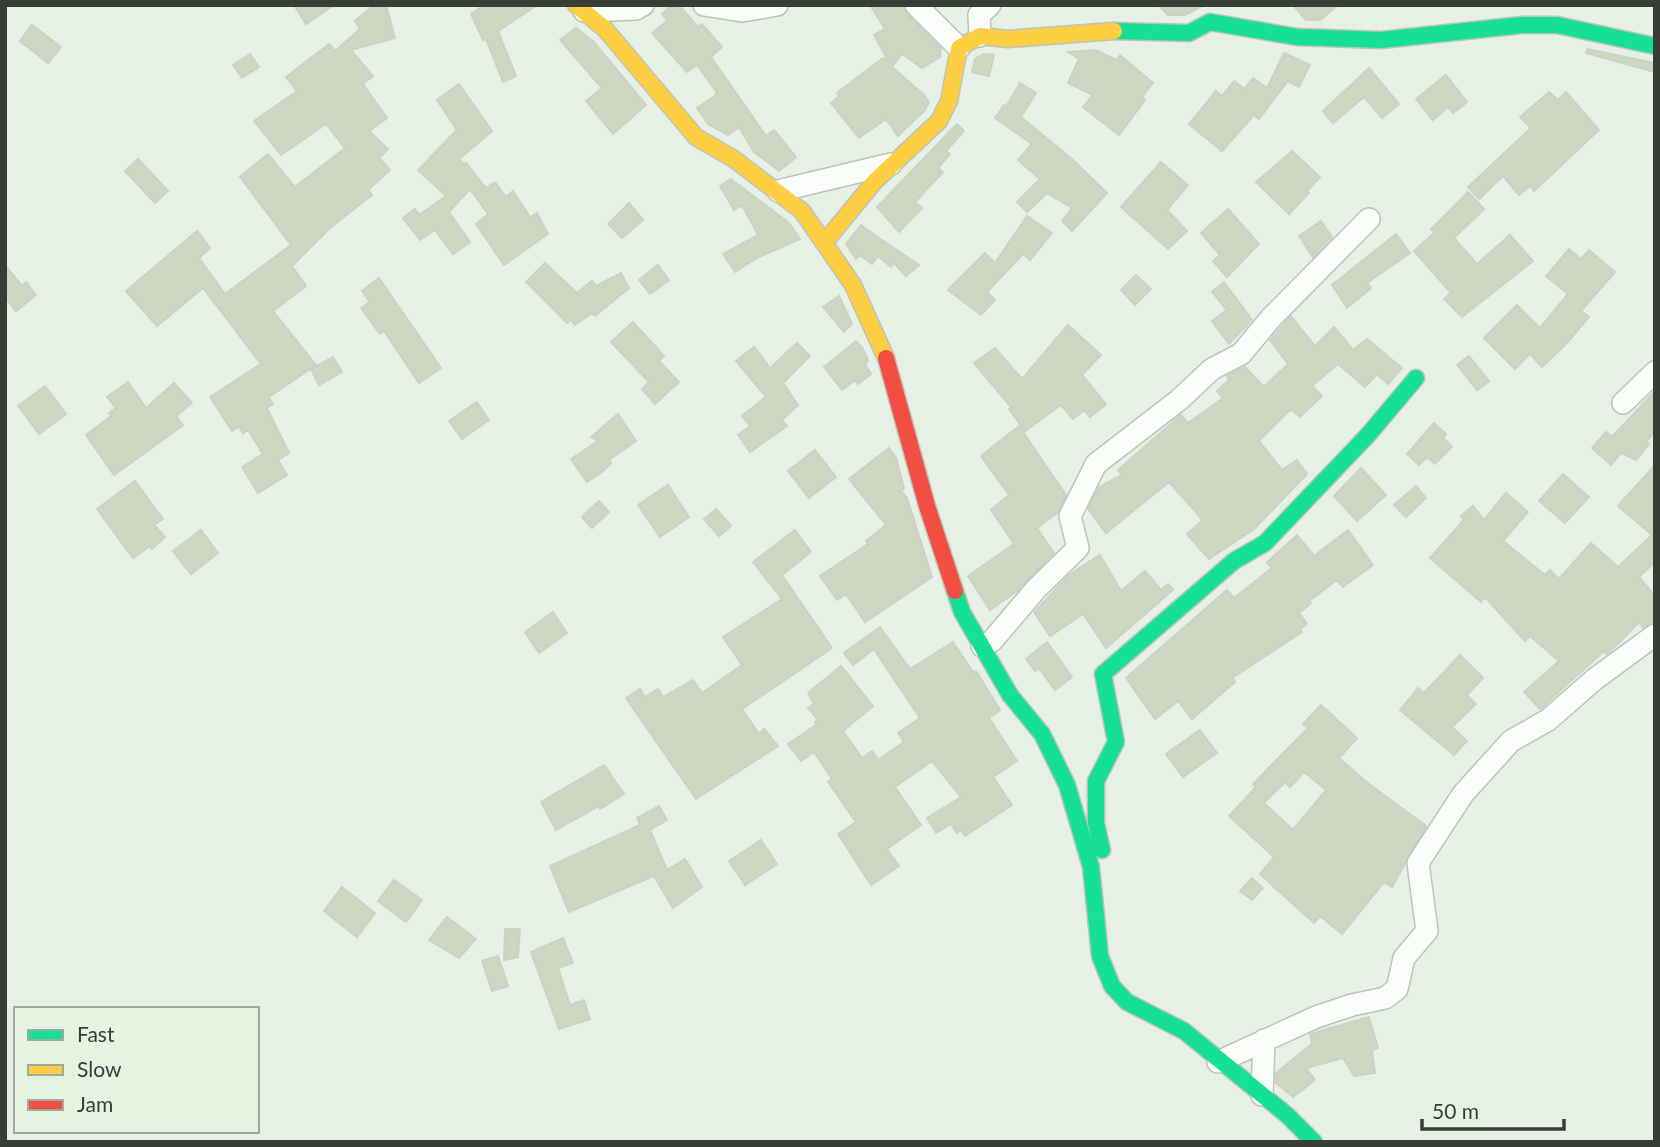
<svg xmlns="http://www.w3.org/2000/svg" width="1660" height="1147" font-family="Lato,sans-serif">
  <rect width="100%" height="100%" fill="#e7f0e4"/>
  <path fill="#cfd7c0" stroke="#cdd2c8" stroke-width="2" fill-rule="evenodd" d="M294,5H334L306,24Z
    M374,5H386L395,38L351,50L373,76L363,84L387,118L369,131L388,149L379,158L390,170L368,190L372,195L331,227L292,266L306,286L273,311L316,365L269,397L273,404L267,408L289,453L278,460L287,475L258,493L242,467L263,454L248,430L243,433L239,426L232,431L210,397L261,364L203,288L157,326L126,291L197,231L210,248L199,258L225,294L291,245L240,177L268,154L295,187L345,148L326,124L281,155L254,121L297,91L286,77L329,44L335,51L360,29L355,21Z
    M484,5H537L498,31L516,76L503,82L486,39L483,40L471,14Z
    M672,5H679L698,27L702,24L722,47L711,57L766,136L774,130L796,157L779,171L754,152L739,127L728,135L708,124L697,108L716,95V91L697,65L687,72L652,33L667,21L662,14Z
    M870,5H903L907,14L941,49L940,57L922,68L902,54L892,67L924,95L929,102L925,110L898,136L886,119L859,138L831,103L839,96L837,93L883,58L890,64L874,35L885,29Z
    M1158,5H1204L1185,15H1168Z
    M1293,5H1338L1320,20H1306Z
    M32,25L61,47L48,63L20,41Z
    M576,28L593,41L646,105L613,134L586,101L602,88L560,40Z
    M1587,49L1655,63V72L1586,53Z
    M1095,50L1117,60L1120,55L1153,83L1142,97L1145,100L1119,135L1083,107L1093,95L1068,83L1079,59L1068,52Z
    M1284,53L1310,65L1299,87L1288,81L1259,119L1254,115L1222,151L1189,124L1216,91L1222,96L1234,81L1244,89L1253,78L1267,88Z
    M250,54L259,67L242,78L233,65Z
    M984,54L994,55L989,76L972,72L975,59Z
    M1369,68L1399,104L1382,118L1364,97L1333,123L1323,111Z
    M1446,75L1467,102L1453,113L1448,107L1433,120L1416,99Z
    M1020,83L1036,93L1021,117L1072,159L1107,193L1072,231L1062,221L1072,208L1047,193L1027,212L1017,202L1040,179L1018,160L1032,144L995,118L1004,105L1006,107Z
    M459,84L492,131L459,159L464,164L466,163L486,188L495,182L506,197L513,191L530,217L537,213L548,234L504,265L476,224L488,214L470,189L449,212L470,242L453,254L435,230L420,240L403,218L415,209L419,215L446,196L418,170L457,130L437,100Z
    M1549,92L1558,100L1566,92L1599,130L1534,191L1530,186L1519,195L1503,176L1479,199L1468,187L1531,128L1520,117Z
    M957,124L964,131L946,151L950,154L938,168L943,172L915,202L922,208L899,232L877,207Z
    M1292,151L1320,177L1307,191L1309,193L1289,214L1256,182Z
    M138,159L168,191L155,203L125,171Z
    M1161,162L1188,185L1167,210L1187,231L1168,249L1121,207Z
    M731,179L789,223L800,239L757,258L735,272L723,254L758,235L742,205L734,210L720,186Z
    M1468,192L1484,209L1454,238L1477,264L1510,235L1533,261L1462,317L1444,299L1451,293L1414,251L1434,233L1431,229Z
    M629,203L643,220L622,238L608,224Z
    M1228,209L1259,244L1227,277L1213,261L1220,255L1201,233Z
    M1027,216L1052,233L1030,260L1023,254L987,292L995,300L981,315L948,290L985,253L995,263Z
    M1321,221L1332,237L1313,257L1299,236Z
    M861,225L879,238L919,265L906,276L894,263L891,267L878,256L872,264L860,255L856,259L846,244Z
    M1396,234L1410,253L1367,283L1371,288L1347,308L1332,285Z
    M1569,249L1581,259L1589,250L1615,272L1581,311L1589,317L1567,343L1542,367L1530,354L1515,369L1484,338L1517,305L1540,328L1568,294L1546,276Z
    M545,263L577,293L592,281L596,286L621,273L629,288L595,316L592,313L575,325L571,320L567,323L526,282Z
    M5,265L22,286L26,282L36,295L16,311L5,298Z
    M658,265L669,280L650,294L639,280Z
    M1136,275L1151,289L1135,305L1121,290Z
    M379,278L441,368L419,383L384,331L380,334L361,308L370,302L362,291Z
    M1224,282L1252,320L1229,344L1212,321L1227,310L1212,292Z
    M839,296L852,324L844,332L823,307Z
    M1291,316L1315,346L1334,327L1353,350L1367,339L1402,368L1388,384L1377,374L1365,387L1338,364L1312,386L1322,396L1300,417L1291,409L1259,441L1282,470L1297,460L1307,474L1254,529L1209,559L1187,534L1203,520L1169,482L1106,533L1088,509L1099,487L1122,475L1118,470L1181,415L1188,423L1223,398L1217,391L1229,380L1227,376L1245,367L1264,387L1288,364L1270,340Z
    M633,322L664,356L659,361L679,382L655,404L642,389L649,382L611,342Z
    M1068,325L1101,355L1082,375L1106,404L1090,417L1084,410L1073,419L1061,405L1025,431L1009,409L1011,407L974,363L995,348L1022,379Z
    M856,341L862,347L868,360L865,365L871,374L858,384L855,380L842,390L824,367Z
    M797,343L810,356L783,383L798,405L782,420L787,426L750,452L738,435L750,426L742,416L766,397L736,361L754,347L770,368Z
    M1469,356L1489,381L1477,390L1457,365Z
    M333,357L342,372L319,385L311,369Z
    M128,382L146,408L174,383L192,403L176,416L183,425L114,475L86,435L111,416L109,413L116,408L107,397Z
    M45,386L66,414L39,434L18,406Z
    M1655,391V431L1646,442L1649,444L1636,460L1621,453L1611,465L1592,448L1606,432L1612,437Z
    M477,402L489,420L462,439L449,421Z
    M618,414L636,441L609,460L611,463L602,472L587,482L571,459L598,441L591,437Z
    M1434,423L1446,434L1443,438L1452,447L1435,464L1427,457L1419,465L1407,454Z
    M1019,426L1066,495L1058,512L1037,528L1054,553L1017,591L990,610L968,576L1014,544L991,510L1009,495L981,456Z
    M889,448L896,458L904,488L901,491L907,498L932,577L865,622L846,594L837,600L820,576L868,544L866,541L886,525L849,479Z
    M815,450L836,477L809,498L788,471Z
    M1655,465V562L1639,577L1655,596V622L1643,628L1639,622L1613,649L1607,654L1604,651L1540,709L1524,692L1559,661L1530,636L1525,641L1485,597L1481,602L1430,558L1464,520L1461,516L1473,506L1484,520L1506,493L1528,512L1503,541L1545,575L1550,570L1559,579L1591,543L1618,567L1652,535L1618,506Z
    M1361,468L1386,495L1357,521L1334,496Z
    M1563,474L1589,497L1565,523L1539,501Z
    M135,481L163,519L154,525L165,537L152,549L150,546L133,558L97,509Z
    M668,485L689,517L660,537L638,505Z
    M1416,486L1426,498L1406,517L1394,505Z
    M599,501L609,512L592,528L582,517Z
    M716,509L731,526L719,536L704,519Z
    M201,530L218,553L191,574L173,551Z
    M795,530L811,552L782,575L832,648L742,709L759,734L764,729L778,746L696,799L626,698L640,689L645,697L658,689L663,697L693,680L702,693L742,665L723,637L782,599L753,562Z
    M1348,530L1373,565L1343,587L1337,580L1309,601L1311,603L1299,613L1307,624L1300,629L1302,632L1232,678L1235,682L1192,719L1178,701L1155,719L1126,678L1227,590L1234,598L1272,568L1267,562L1297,535L1314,556Z
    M1100,555L1121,591L1145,571L1161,590L1168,584L1173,590L1106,648L1083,614L1050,636L1034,612L1070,574Z
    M553,612L567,633L539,653L525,632Z
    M880,627L910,669L953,642L974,673L976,671L1000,710L989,718L1017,761L993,777L1012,805L965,836L961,830L957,833L951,824L936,833L927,818L961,797L932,761L895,787L921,825L887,849L899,866L871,885L838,834L856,822L828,782L832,779L814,752L801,761L788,744L816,725L815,722L818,720L808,708L814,704L808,693L841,666L873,706L843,731L862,758L872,751L878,760L904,742L898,733L920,718L891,675L874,649L853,665L844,653Z
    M1047,642L1072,677L1055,690L1039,668L1035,671L1026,659Z
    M1460,655L1483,678L1467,695L1476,704L1452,727L1467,741L1454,755L1400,710L1418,688L1424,693Z
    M1321,705L1357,738L1339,758L1369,784L1426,826L1392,887L1384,882L1342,934L1320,916L1314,923L1260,874L1274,857L1229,816L1256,787L1253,784L1308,728L1303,724ZM1304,772L1326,790L1293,830L1264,803L1285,782L1290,787Z
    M1200,730L1217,753L1183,777L1166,754Z
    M604,765L624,794L600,809L599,806L556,830L541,802Z
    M659,806L667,820L650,830L667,870L685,859L702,887L673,908L654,876L569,912L550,866L640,825L637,818Z
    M761,840L777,864L745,885L729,861Z
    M1252,878L1263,888L1252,900L1240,891Z
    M394,880L422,900L406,922L378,901Z
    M342,887L375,913L357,937L324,911Z
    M447,917L476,939L459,958L429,940Z
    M505,929H520L518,957L504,960Z
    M563,938L573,963L558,968L570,1005L584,1000L590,1019L559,1029L531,952Z
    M498,956L508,986L492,991L482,961Z
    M1369,1017L1378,1048L1372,1050L1375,1073L1354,1076L1343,1058L1306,1068L1315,1080L1293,1097L1276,1083V1073L1312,1044L1310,1034Z"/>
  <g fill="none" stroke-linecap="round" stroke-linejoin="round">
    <g stroke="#bdc4bb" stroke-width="24">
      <path id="street" d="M704,5L742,11L777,5
        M916,5L959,48
        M584,11L636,9L643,5
        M980,36L979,15L990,5
        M778,191L891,164
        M1623,403L1655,372
        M982,646L992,641L1036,589L1078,548L1070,516L1096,464L1179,400L1212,369L1241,354L1271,318L1369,219
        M1218,1062L1316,1017L1352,1005L1385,998L1397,989L1404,958L1427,931L1418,863L1463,794L1511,741L1548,720L1595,679L1655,635
        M1262,1095L1264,1040"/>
    </g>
    <g stroke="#bdc4bb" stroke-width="19">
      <path id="fast" d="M1114,31L1189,33L1210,22L1297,37L1381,40L1522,25H1557L1655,46
        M955,591L962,612L1010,695L1042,734L1067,785L1091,867L1100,956L1112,986L1127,1002L1184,1031L1287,1115L1314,1142
        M1102,850L1096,823V781L1116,742L1103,674L1234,561L1265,543L1368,435L1416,378"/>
    </g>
    <g stroke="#bdc4bb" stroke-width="19">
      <path id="slow" d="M576,5L605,29L696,137L734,159L802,211L853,285L886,358
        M824,243L875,181L939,121L949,101L959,48L980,36L1008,39L1114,31"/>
    </g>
    <g stroke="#bdc4bb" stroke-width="19">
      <path id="jam" d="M886,358L927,506L955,591"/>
    </g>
    <use href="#street" stroke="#fbfdfb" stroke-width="21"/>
    <use href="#fast" stroke="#16e098" stroke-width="16"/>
    <use href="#slow" stroke="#ffcf43" stroke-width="16"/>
    <use href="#jam" stroke="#f24e42" stroke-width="16"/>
  </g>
  <rect width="1660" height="1147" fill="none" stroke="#383e36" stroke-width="14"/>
  <rect x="14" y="1007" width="245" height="126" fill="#e4f4e0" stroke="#9fab9c" stroke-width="2"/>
  <rect x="28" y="1030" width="35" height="10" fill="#16e098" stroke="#9fab9c" stroke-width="2"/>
  <text x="77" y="1042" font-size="21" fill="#383e36">Fast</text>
  <rect x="28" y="1065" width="35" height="10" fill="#ffcf43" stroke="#9fab9c" stroke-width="2"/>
  <text x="77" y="1077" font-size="21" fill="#383e36">Slow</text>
  <rect x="28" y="1100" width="35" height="10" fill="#f24e42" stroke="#9fab9c" stroke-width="2"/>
  <text x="77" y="1112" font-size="21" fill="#383e36">Jam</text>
  <path d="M1422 1119v10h142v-10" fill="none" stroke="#383e36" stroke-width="3.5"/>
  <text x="1432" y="1119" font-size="21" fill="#383e36" stroke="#e4f4e0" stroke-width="5" paint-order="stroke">50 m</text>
</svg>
